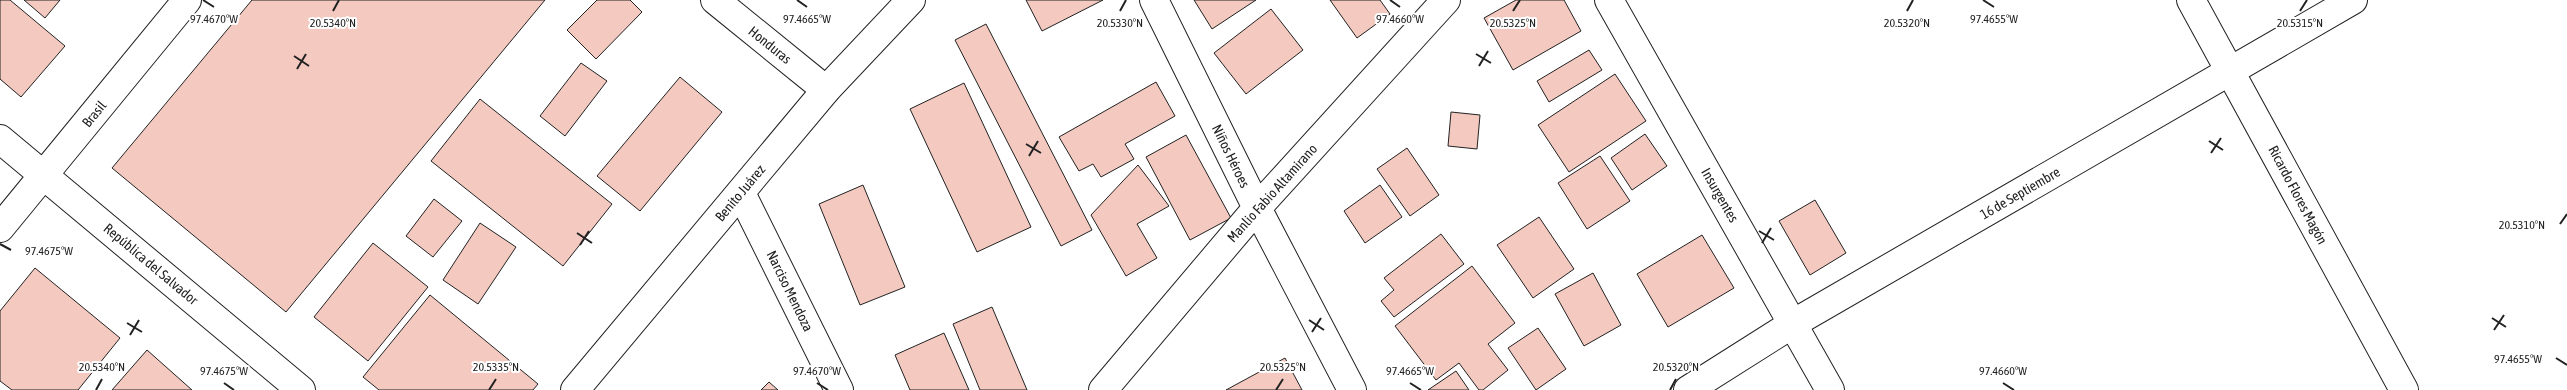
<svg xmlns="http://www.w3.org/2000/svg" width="2567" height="390" font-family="'Asap Condensed',sans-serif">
  <rect width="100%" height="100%" fill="#fff"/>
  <path fill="#f3c9c0" stroke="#222" d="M0,0H10L65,46L21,97L0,79Z
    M24,0H60L45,18Z
    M252,0H545L286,312L112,168Z
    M597,0H630L642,12L596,59L567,30Z
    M1026,0H1103L1042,31Z
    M1194,0H1256L1212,29Z
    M1330,0H1380L1390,14L1357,38Z
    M1516,0H1564L1581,31L1513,70L1484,18Z
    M1271,9L1303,50L1246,94L1214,53Z
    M986,24L1092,230L1061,246L955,40Z
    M1589,50L1602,70L1549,102L1537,81Z
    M581,63L607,81L565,136L540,116Z
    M1615,74L1646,121L1569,172L1538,125Z
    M680,77L722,112L640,211L597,176Z
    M1156,82L1175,116L1125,144L1134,159L1101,177L1093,164L1079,171L1059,137Z
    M964,83L1031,227L977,252L910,109Z
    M480,99L612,204L563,266L431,161Z
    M1451,112L1480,115L1477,149L1448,146Z
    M1645,134L1667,166L1632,190L1611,158Z
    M1186,135L1231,218L1190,240L1146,157Z
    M1407,148L1439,195L1410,216L1377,169Z
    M1600,156L1630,201L1587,229L1558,183Z
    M1138,165L1169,206L1137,224L1157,258L1126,276L1091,215Z
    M863,185L905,287L860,305L819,204Z
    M1380,185L1402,217L1365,243L1344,211Z
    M434,199L462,221L433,257L406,236Z
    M1815,200L1846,253L1810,275L1779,221Z
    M1539,217L1574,269L1533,298L1497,245Z
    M480,223L516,247L478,304L443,280Z
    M1441,234L1464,264L1394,317L1381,301L1394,290L1384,278Z
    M1702,235L1734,288L1668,327L1637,274Z
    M373,243L428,287L368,361L314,317Z
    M1472,266L1515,323L1488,344L1508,370L1483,390H1479L1459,363L1436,380L1395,326Z
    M35,268L120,338L78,390H12L0,381V311Z
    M1593,273L1621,325L1584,346L1555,294Z
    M430,295L538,384L533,390H379L363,377Z
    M992,307L1027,390H980L953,324Z
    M1538,328L1566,369L1536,390L1508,348Z
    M944,333L969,390H910L895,355Z
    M147,350L192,390H112Z
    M1285,358L1302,390H1226Z
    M1456,371L1469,390H1428Z
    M769,382L778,390H761Z"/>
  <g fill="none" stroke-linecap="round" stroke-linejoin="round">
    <g stroke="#222" stroke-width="30">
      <path id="street" d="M715,0L826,90
        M1154,0L1257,208L1352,390
        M1609,0L1830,390
        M2191,0L2404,390
        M0,139L301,390
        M741,193L839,390
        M0,228L187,0
        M1103,390L1257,208L1446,0
        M1688,390L1794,323L2353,0"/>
    </g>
    <g stroke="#222" stroke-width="30">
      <path id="secondary" d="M575,390L826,90L911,0"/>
    </g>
    <use href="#street" stroke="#fff" stroke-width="28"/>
    <use href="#secondary" stroke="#fff" stroke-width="28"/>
  </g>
  <path fill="none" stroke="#222" stroke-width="2" d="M203,0L214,7M797,0L807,7M1390,0L1400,7M1983,0L1994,7M333,11L339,0M1120,11L1126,0M1513,11L1520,0M1907,11L1913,0M2300,11L2307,0M1476,54L1491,63M294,56L309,66M1479,66L1488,51M297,69L306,54M2209,141L2223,150M1026,144L1041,153M2211,153L2221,138M1029,156L1038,141M2560,224L2567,214M1759,231L1774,240M577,233L592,243M1762,243L1771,228M0,244L11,250M580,245L589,231M2492,318L2506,327M1309,320L1324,330M127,323L142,332M2494,330L2504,315M1312,332L1321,318M130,335L139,320M2556,358L2567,365M224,383L234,390M817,383L828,390M1410,383L1421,390M2003,383L2014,390M96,390L102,379M489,390L496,379M1276,390L1283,379M1670,390L1676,379"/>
  <g text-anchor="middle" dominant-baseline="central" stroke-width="4" stroke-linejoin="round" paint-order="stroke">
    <g font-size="14" fill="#222" stroke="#fff">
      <text transform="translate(770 45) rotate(39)">Honduras</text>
      <text transform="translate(94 114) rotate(-51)">Brasil</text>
      <text transform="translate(1231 156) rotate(64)">Niños Héroes</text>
      <text transform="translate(740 193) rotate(-50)">Benito Juárez</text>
      <text transform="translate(1272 193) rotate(-48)">Manlio Fabio Altamirano</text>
      <text transform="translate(2020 193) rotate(-30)">16 de Septiembre</text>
      <text transform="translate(1720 195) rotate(60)">Insurgentes</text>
      <text transform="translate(2298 195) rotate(62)">Ricardo Flores Magón</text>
      <text transform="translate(151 264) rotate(40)">República del Salvador</text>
      <text transform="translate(790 291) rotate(64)">Narciso Mendoza</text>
    </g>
  </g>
  <g font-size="12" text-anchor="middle" fill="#222" stroke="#fff" stroke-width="4" stroke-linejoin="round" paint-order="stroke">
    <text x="807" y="23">97.4665°W</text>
    <text x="1400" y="23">97.4660°W</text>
    <text x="214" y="23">97.4670°W</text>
    <text x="1994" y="23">97.4655°W</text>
    <text x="333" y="27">20.5340°N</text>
    <text x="1120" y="27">20.5330°N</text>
    <text x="1513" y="27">20.5325°N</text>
    <text x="1907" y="27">20.5320°N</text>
    <text x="2300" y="27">20.5315°N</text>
    <text x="2522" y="229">20.5310°N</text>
    <text x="49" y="255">97.4675°W</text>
    <text x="2518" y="363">97.4655°W</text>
    <text x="102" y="371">20.5340°N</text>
    <text x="496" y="371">20.5335°N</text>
    <text x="1283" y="371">20.5325°N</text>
    <text x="1676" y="371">20.5320°N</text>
    <text x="224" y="375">97.4675°W</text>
    <text x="817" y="375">97.4670°W</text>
    <text x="1410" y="375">97.4665°W</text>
    <text x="2003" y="375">97.4660°W</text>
  </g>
</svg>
